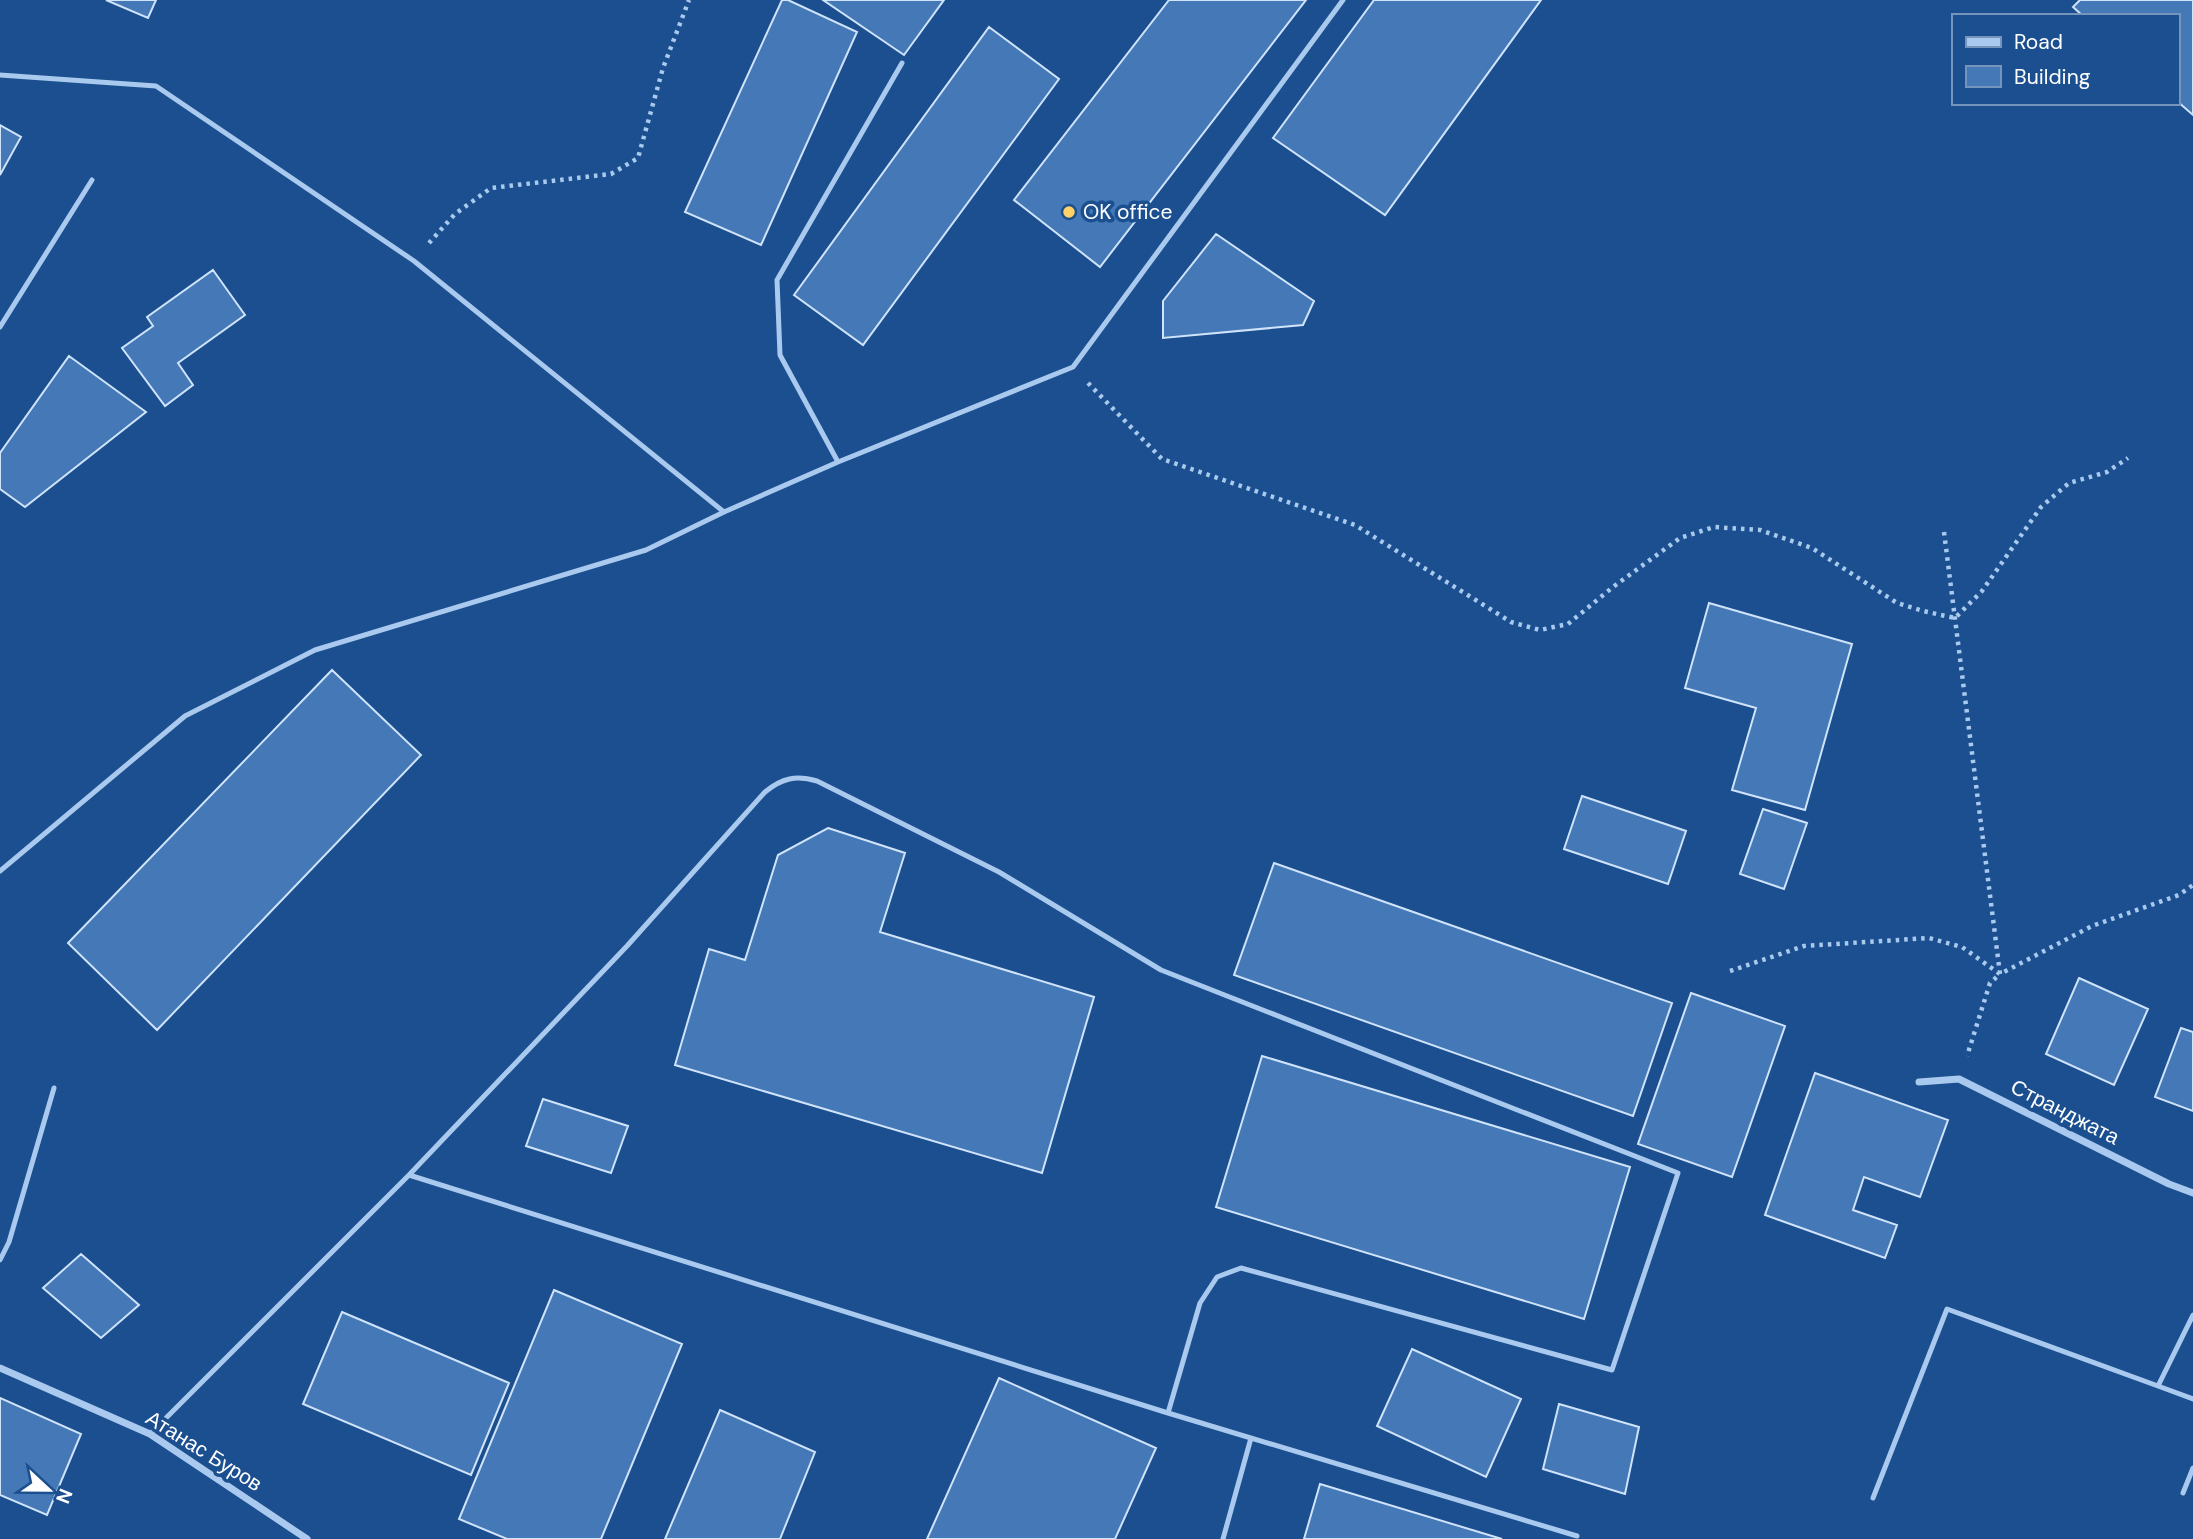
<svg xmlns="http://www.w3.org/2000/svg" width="2193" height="1539" font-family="'DM Sans',sans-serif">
  <rect width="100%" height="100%" fill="#1b4f8f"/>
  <path fill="#4478b7" stroke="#cfe3fa" stroke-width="2" d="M106,0H156L148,18Z
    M782,0H788L857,32L761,245L685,212Z
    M823,0H944L904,55Z
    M1169,0H1306L1100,267L1014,200Z
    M1374,0H1541L1385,215L1273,138Z
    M2080,0H2193V115L2177,101V16H2083L2073,7Z
    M989,27L1059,79L863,345L794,295Z
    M0,125L21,137L0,175Z
    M1216,234L1314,301L1303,325L1163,338V301Z
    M213,270L245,315L178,363L193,385L165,406L122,348L153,326L147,317Z
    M69,356L146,412L25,507L0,489V453Z
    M1709,603L1852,644L1805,810L1732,790L1756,708L1685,688Z
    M332,670L421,755L157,1030L68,943Z
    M1582,796L1686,831L1668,884L1564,849Z
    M1763,809L1807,823L1784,889L1740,874Z
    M828,828L905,853L880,932L1094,997L1042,1173L675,1065L709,949L745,960L778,855Z
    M1274,863L1672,1003L1633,1116L1234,975Z
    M2079,978L2148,1009L2114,1085L2046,1054Z
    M1691,993L1785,1026L1732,1177L1638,1144Z
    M2181,1028L2193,1032V1111L2155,1097Z
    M1262,1056L1630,1167L1584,1319L1216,1207Z
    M1815,1073L1948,1120L1920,1197L1864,1177L1853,1210L1897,1225L1885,1258L1765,1215Z
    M543,1099L628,1126L611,1173L526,1146Z
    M81,1254L139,1305L101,1338L43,1288Z
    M554,1290L682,1344L601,1539H507L459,1519Z
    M342,1312L509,1383L471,1475L303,1404Z
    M1412,1349L1521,1399L1486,1477L1377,1426Z
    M999,1378L1156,1448L1115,1539H927Z
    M0,1398L81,1434L47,1515L0,1495Z
    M1559,1404L1639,1427L1625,1494L1543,1469Z
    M720,1410L815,1452L780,1539H665Z
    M1320,1484L1502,1539H1304Z"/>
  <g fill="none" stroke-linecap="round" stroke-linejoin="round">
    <path stroke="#a9c9ee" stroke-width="4.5" stroke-dasharray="3.5 5" stroke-linecap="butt" d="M429,243L455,214L491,188L611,174L638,158L663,68L689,0
      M1088,383L1162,459L1355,525L1511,622L1540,630L1568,624L1613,587L1680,538L1714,527L1760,530L1812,548L1897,603L1923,611L1955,618L1982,591L2041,507L2069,483L2107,472L2128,458
      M1944,532L2000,974L2092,926L2179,895L2193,885
      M1730,971L1804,946L1929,938L1962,947L2000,974L1990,983L1967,1056"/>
    <path stroke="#a9c9ee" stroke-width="5" d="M0,75L156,86L414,261L724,512
      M0,327L92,180
      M838,462L780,355L777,280L902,63
      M0,871L185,716L315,650L646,550L724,512L838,462L1073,367L1343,0
      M409,1175L1168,1413L1577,1536
      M0,1260L9,1242L54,1088
      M2158,1386L2193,1399
      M150,1434L409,1175L627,946L765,792C782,778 796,775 817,781L999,872L1161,970L1678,1173L1612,1370L1241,1268L1217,1277L1200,1303L1168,1413
      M2183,1493L2193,1468
      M1873,1498L1947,1309L2158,1386L2193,1315
      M1223,1539L1251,1438"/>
    <path stroke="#a9c9ee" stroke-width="7" d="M1919,1082L1959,1079L2169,1184L2193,1193
      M0,1368L150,1434L307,1539"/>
  </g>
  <circle fill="#ffd166" stroke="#1b4f8f" stroke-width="2.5" cx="1069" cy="212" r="7"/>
  <g text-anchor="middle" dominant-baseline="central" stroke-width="7" stroke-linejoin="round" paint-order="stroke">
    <g font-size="21" fill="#fff" stroke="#1b4f8f" text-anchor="start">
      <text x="1083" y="212">OK office</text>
    </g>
    <g font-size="21" fill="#fff" stroke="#1b4f8f">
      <text transform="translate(2065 1112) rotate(27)">Странджата</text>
      <text transform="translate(204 1451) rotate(32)">Атанас Буров</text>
    </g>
  </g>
  <rect x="1952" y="14" width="228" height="91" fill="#1b4f8f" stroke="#7695bc" stroke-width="2"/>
  <rect x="1966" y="37" width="35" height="10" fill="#a9c9ee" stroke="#7695bc" stroke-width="2"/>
  <text x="2014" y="49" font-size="21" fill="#ffffff">Road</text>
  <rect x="1966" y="66" width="35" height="21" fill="#4478b7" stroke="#7695bc" stroke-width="2"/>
  <text x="2014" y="84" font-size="21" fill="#ffffff">Building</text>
  <g transform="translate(49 1490) rotate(112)" stroke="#1b4f8f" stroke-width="5" paint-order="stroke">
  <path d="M0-5L12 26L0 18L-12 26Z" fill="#ffffff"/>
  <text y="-10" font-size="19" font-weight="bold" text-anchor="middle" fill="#ffffff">N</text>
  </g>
</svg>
